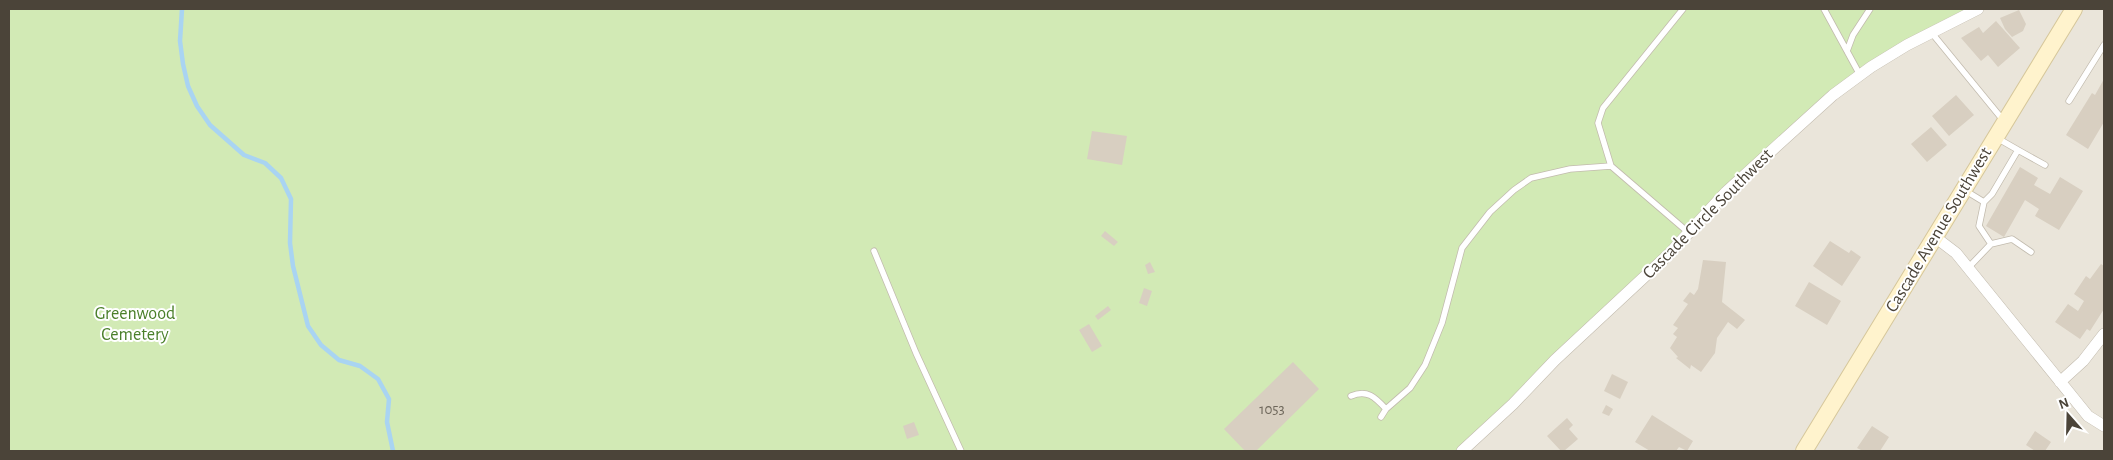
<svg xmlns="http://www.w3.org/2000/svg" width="2113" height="460" font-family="'Alegreya Sans',sans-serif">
  <rect width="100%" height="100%" fill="#f6f3ec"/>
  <path fill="#eae5da" d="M1972,9H2104V451H1467L1789,136L1874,63Z"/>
  <path fill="#d2eab5" d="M9,9H1972L1874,63L1789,136L1467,451H9Z"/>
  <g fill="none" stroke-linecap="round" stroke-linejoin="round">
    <path stroke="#a9d4f2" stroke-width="4.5" d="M182,9L180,41L183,64L188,86L197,106L210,125L244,155L265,163L281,178L291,199L290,243L293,266L308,326L321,345L339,360L360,366L378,379L389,399L387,422L393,451"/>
  </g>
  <path fill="#d8cfc1" d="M2019,10L2026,24L2023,31L2012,37L2005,29L2000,18Z
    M1996,21L2020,48L1998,67L1988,55L1981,61L1961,38L1979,27L1983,33Z
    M2104,79V122L2088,149L2066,135L2092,93L2095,95Z
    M1956,95L1974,115L1949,136L1932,116Z
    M1931,127L1947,145L1927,162L1911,144Z
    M1092,131L1127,136L1122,165L1087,159Z
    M2020,167L2038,178L2034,185L2050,194L2060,177L2083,191L2059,230L2035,216L2039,209L2025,200L2004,237L1986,226Z
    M1105,231L1118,242L1114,246L1101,236Z
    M1830,241L1849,253L1851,250L1861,257L1842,286L1813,266Z
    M1703,260L1726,262L1722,302L1745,320L1737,329L1728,322L1717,338L1715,353L1701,372L1691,365L1690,369L1676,358L1678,357L1670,348L1677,337L1673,334L1678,328L1673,325L1688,304L1683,301L1690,292L1694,295L1698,289Z
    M1150,262L1155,272L1148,274L1145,265Z
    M2101,264L2104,266V309L2090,331L2087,329L2080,339L2055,322L2068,304L2078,311L2084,301L2074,294L2086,276L2090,279Z
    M1809,282L1841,301L1827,325L1795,306Z
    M1144,288L1152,291L1147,306L1139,303Z
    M1108,306L1111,310L1098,320L1095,316Z
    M1089,324L1102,346L1092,352L1079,330Z
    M1293,362L1319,389L1256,451H1245L1224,429Z
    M1612,374L1628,382L1620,399L1604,391Z
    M1606,405L1613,409L1609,416L1602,413Z
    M1652,415L1693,441L1687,451L1679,447L1676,451H1650L1635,442Z
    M1567,418L1573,425L1569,429L1578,439L1564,451H1561L1547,436Z
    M914,422L919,435L907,439L903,426Z
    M1872,426L1889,437L1880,451H1863L1857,448Z
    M2035,431L2051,442L2045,451H2035L2026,445Z"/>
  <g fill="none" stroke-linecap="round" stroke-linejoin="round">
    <g stroke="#c2bbae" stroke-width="7">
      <path id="lane" d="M1824,9L1860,75
        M1931,32L2003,120
        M1847,51L1853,35L1870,9
        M2069,101L2104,45
        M2018,150L2045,165
        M1611,166L1598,123L1603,108L1683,9
        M1966,191L1984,202L1979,226L1991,244L1968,268
        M1984,202L1992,194L2018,150L1997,138
        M1991,244L2012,239L2031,252
        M874,251L916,353L961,451
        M1351,396C1367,389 1375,397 1386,409
        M1381,417L1386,409L1410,388L1425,365L1442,323L1462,248L1490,212L1514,190L1531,178L1570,169L1611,166L1689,233"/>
    </g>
    <g stroke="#c2bbae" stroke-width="12">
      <path id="street" d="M1935,237L1956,253L2088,416L2104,426
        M2060,382L2083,361L2104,334
        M1462,451L1513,404L1555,360L1670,253L1726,192L1833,95L1871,67L1907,45L1978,9"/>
    </g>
    <g stroke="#d6c79b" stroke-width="18">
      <path id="secondary" d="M1804,451L2074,9"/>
    </g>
    <use href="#lane" stroke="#fff" stroke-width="5.5"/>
    <use href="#street" stroke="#fff" stroke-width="11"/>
    <use href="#secondary" stroke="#fff3cd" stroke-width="16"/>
  </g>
  <g text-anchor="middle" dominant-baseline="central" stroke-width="4" stroke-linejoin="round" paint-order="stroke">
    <g font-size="15" fill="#6e675b">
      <text x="1272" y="409">1053</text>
    </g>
    <g font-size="18" fill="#4b4439" stroke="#fff">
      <text transform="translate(1708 214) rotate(-45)">Cascade Circle Southwest</text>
      <text transform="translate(1939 230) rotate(-59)">Cascade Avenue Southwest</text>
    </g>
    <g font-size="18" fill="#4a7f2a" stroke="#fff">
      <text x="135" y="314">Greenwood<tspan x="135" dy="21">Cemetery</tspan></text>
    </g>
  </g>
  <rect width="2113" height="460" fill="none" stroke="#4b4439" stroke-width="20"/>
  <g transform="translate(2068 415) rotate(340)" stroke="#ffffff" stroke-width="4" paint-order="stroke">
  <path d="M0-4L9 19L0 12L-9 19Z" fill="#4b4439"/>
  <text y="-8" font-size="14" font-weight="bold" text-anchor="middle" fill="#4b4439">N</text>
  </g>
</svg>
